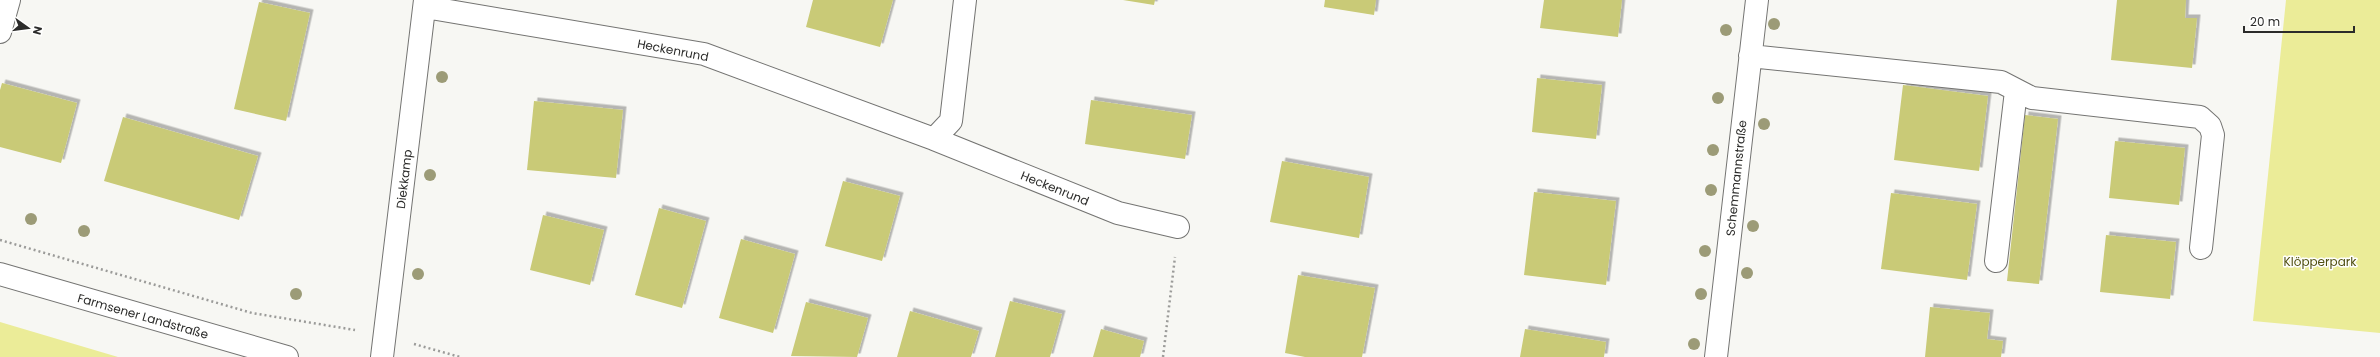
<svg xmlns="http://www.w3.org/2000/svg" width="2380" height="357" font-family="Poppins,sans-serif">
  <defs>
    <filter id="shadow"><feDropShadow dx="3.5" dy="-3.5" stdDeviation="0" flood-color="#0004"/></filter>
  </defs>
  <rect width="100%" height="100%" fill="#f7f7f3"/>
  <path fill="#ebec98" d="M2286,0H2380V333L2253,321Z
    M0,322L118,357H0Z"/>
  <path fill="#c9ca77" filter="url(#shadow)" d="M813,0H893L880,47L806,27Z
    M1123,0H1155L1154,5Z
    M1325,0H1376L1374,15L1324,7Z
    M1544,0H1622L1618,37L1540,28Z
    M2117,0H2186L2185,18H2197L2192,68L2111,60Z
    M259,2L310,13L286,121L234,109Z
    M1537,78L1602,85L1596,139L1532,132Z
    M2,83L77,103L61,163L0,147V90Z
    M1903,85L1988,96L1979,171L1894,160Z
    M1091,100L1192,115L1185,159L1085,144Z
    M534,101L623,110L616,178L527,170Z
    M2025,115L2058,119L2039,284L2007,281Z
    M123,117L258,156L239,220L104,181Z
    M2115,141L2185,148L2179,205L2109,198Z
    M1282,161L1369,177L1359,238L1270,222Z
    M843,181L900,196L882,261L825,246Z
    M1534,192L1616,201L1606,285L1524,275Z
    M1891,193L1977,204L1967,280L1881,269Z
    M659,208L706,221L682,308L635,295Z
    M543,215L604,230L590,285L530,270Z
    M2106,235L2176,242L2170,299L2100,292Z
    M741,239L795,254L773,333L719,318Z
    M1298,275L1375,288L1362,357H1305L1285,353Z
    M1010,301L1062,314L1050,357H995Z
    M806,302L868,318L857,357L791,356Z
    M1930,307L1990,313L1987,339L2003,341L2001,357H1925Z
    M910,311L979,331L971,357H897Z
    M1101,329L1144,341L1140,357H1093Z
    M1525,329L1606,342L1604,357H1520Z"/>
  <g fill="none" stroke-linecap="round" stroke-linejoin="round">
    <g stroke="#747472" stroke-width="24">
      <path id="minor" d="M425,7L704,54L934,139L1118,213L1178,227
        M0,32L9,0
        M1750,56L2001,82L2032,98L2200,117L2210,126L2213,135L2201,248
        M934,139L951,121L965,0
        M1996,261L2016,91
        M382,357L425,0
        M1716,357L1757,0"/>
    </g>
    <g stroke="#747472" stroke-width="24">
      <path id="major" d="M0,274L287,357"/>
    </g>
    <path stroke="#9b9b99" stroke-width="2.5" stroke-dasharray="2 3" stroke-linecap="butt" d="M0,240L252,313L355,330
      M414,344L460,357
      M1163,357L1175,257"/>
    <use href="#minor" stroke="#fff" stroke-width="22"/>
    <use href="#major" stroke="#fff" stroke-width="22"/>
  </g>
  <g fill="#9c9b77">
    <circle cx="1774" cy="24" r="6"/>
    <circle cx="1726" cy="30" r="6"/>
    <circle cx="442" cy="77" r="6"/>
    <circle cx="1718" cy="98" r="6"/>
    <circle cx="1764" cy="124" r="6"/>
    <circle cx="1713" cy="150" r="6"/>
    <circle cx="430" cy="175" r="6"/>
    <circle cx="1711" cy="190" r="6"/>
    <circle cx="31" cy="219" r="6"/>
    <circle cx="1753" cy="226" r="6"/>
    <circle cx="84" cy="231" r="6"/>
    <circle cx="1705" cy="251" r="6"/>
    <circle cx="1747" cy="273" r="6"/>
    <circle cx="418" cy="274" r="6"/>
    <circle cx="296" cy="294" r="6"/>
    <circle cx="1701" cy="294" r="6"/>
    <circle cx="1694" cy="344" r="6"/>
  </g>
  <g text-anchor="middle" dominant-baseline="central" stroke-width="3" stroke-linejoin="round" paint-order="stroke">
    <g font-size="12" fill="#2b2b2a" stroke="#fffffe">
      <text transform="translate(673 50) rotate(11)">Heckenrund</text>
      <text transform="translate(1736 178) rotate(-84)">Schemmannstraße</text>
      <text transform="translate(404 179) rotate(-83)">Diekkamp</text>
      <text transform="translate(1055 188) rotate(22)">Heckenrund</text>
      <text transform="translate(143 316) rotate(16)">Farmsener Landstraße</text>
    </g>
    <g font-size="12" fill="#515012" stroke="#fffffe">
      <text x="2320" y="261">Klöpperpark</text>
    </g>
  </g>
  <g transform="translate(28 28) rotate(104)" stroke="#fffffe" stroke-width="3" paint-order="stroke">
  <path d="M0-3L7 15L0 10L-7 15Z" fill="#2b2b2a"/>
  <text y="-6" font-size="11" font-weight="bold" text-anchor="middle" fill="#2b2b2a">N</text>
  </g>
  <path d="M2244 26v6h110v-6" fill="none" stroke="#2b2b2a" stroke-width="2"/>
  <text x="2250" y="26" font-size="12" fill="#2b2b2a" stroke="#fffffe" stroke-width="3" paint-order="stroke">20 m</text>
</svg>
